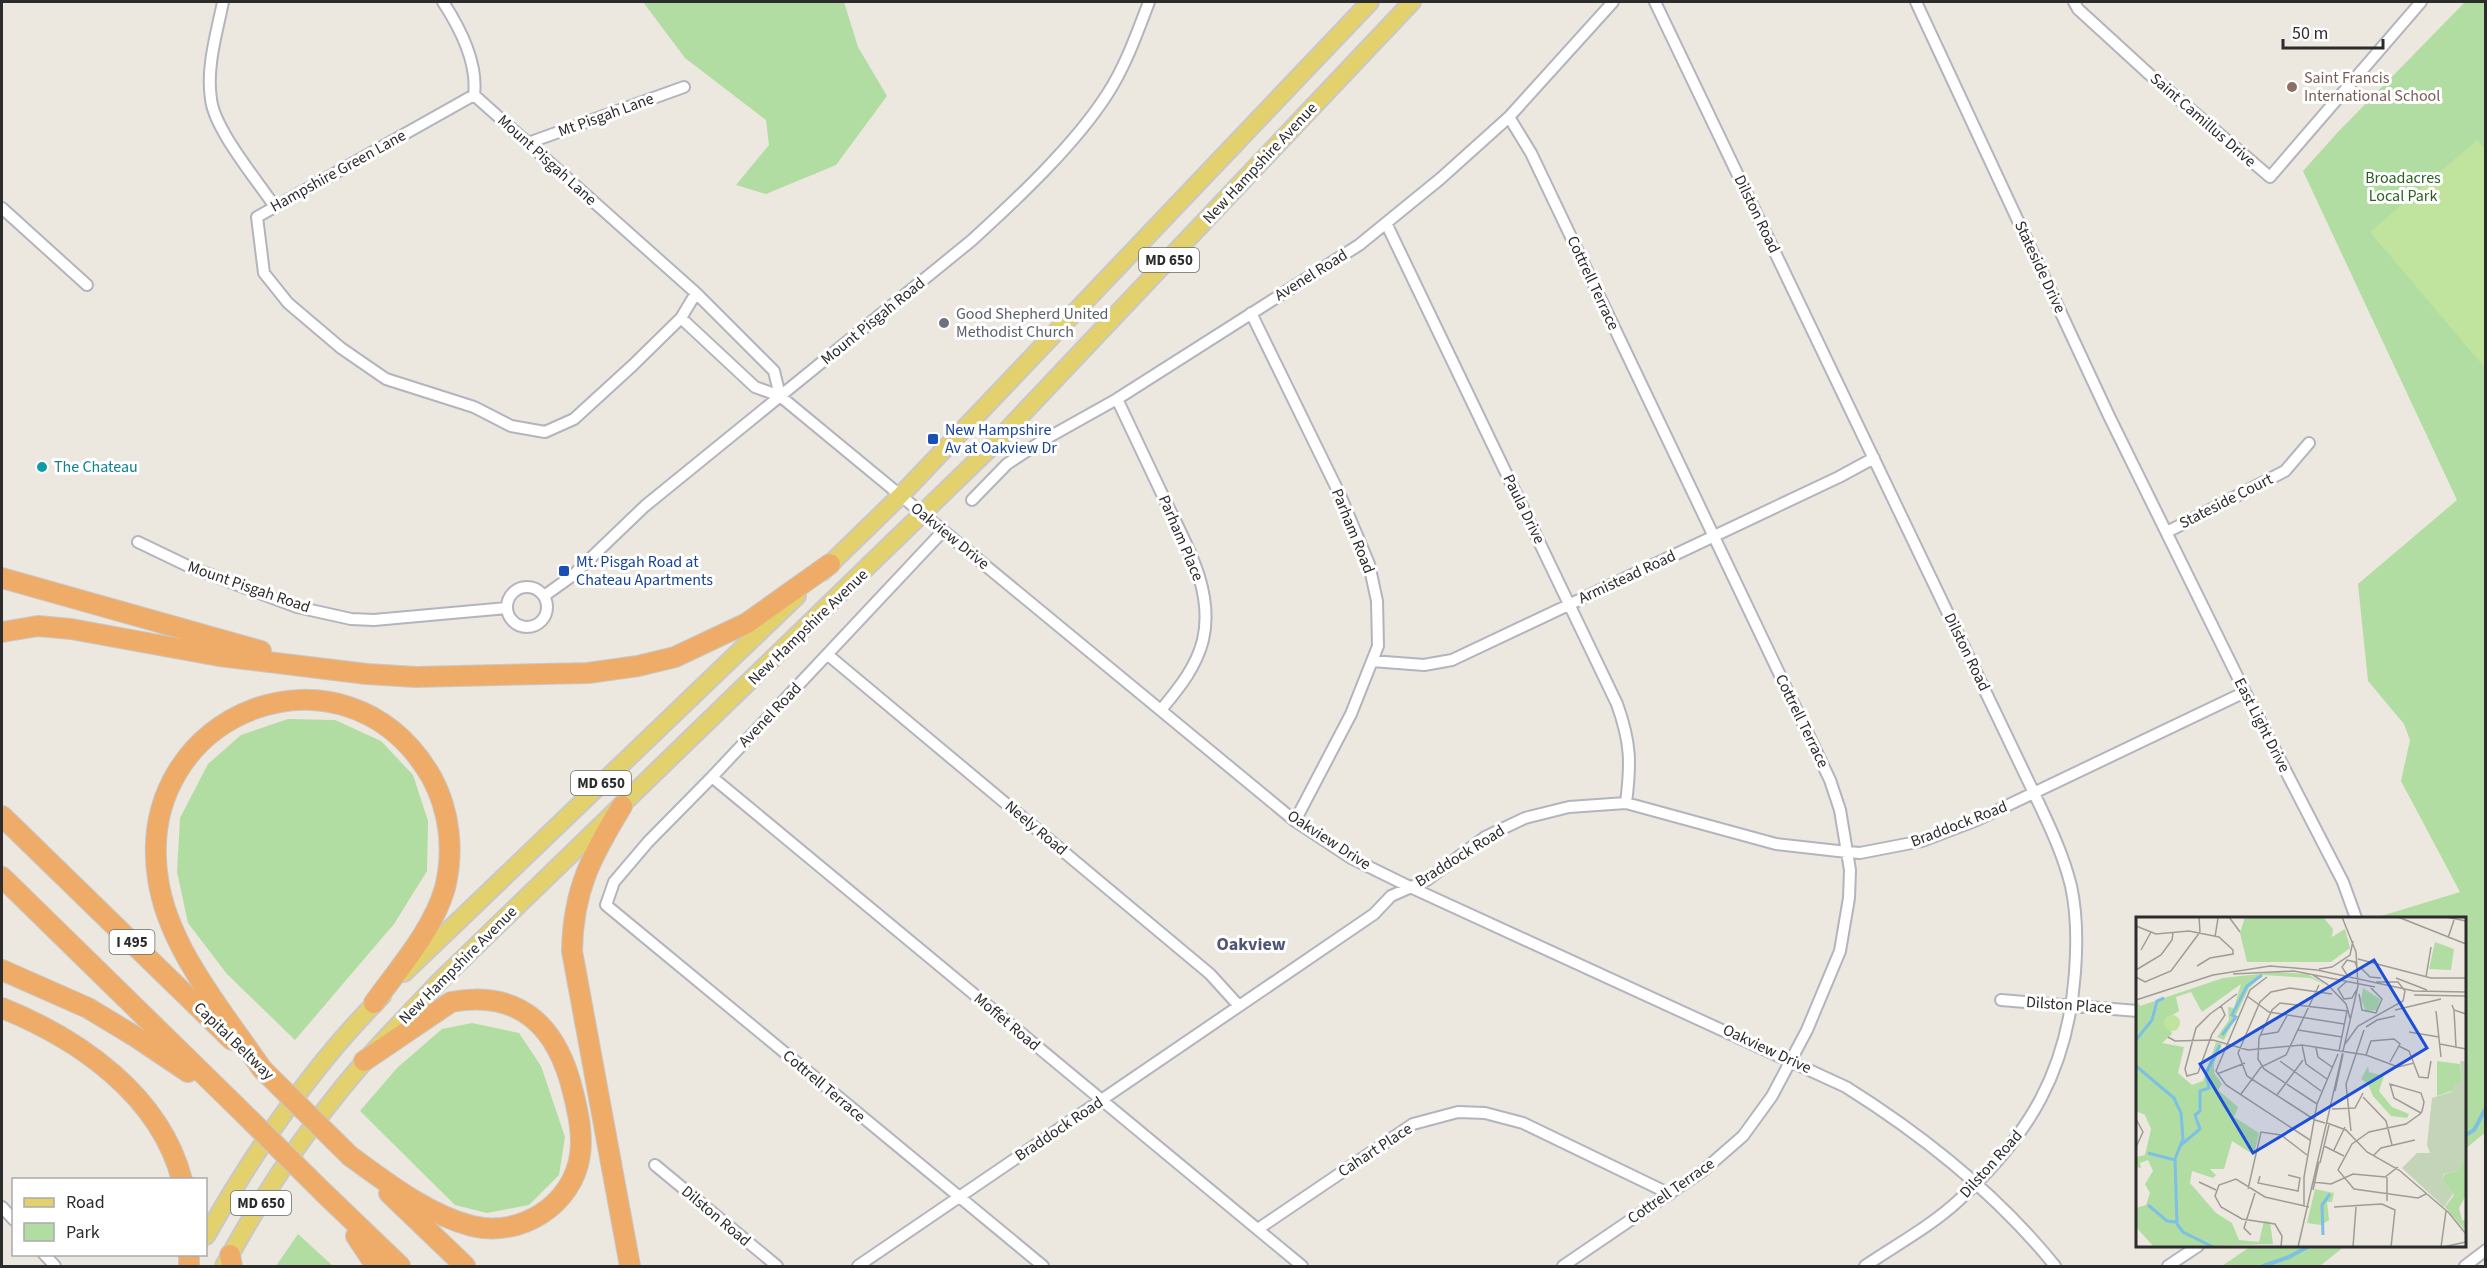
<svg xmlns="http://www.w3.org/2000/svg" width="2487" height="1268" font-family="'Source Sans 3',sans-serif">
  <rect width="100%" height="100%" fill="#ece7df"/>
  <path fill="#b1dda2" d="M643,2H844L858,47L887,96L836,165L766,194L736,185L769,145L766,120L685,58Z
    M2465,2H2485L2486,1132L2465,1149L2464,918H2379L2378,917L2460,892L2401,781L2410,740L2404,724L2368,681L2358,584L2457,500L2303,171L2338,132Z
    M288,719L335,720L381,741L413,775L428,821L427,871L394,924L295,1040L227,974L188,923L177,872L180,818L208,764L241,735Z
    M472,1023L519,1033L541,1066L565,1137L559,1175L529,1205L487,1213L455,1205L360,1111L397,1068L442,1029Z
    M298,1234L333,1266H276Z
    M2251,1246H2345L2320,1266H2222Z"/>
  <path fill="#c0e39e" d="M2477,140L2486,150L2485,368L2370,232Z"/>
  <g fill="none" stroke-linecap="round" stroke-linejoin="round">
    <path stroke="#7dc0e3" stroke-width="4" d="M2486,1040V1043
      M2464,1136L2474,1130L2486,1108
      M2263,1266L2289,1257L2309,1246"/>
    <g stroke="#b3b4be" stroke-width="14">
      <path id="minor" d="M223,2C217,32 206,67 211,99C214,129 257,180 275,207
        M443,2C460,28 478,64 474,95
        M1655,2L2034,793C2048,823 2063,853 2071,886C2077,913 2077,945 2075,972C2068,1070 2030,1135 1958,1201C1931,1226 1896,1245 1865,1266
        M1916,2L2109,416L2245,692L2343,882L2356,918
        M2074,2L2078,9L2149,74L2270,177L2421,2
        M474,95L696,293L681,318L632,366L574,419L545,432L511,426L474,407L386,379L341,348L288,303L264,273L257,217Z
        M1509,117L1531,153L1830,780L1840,810L1850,870L1849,898L1840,951L1807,1030L1772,1096L1743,1136L1704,1170L1563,1266
        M528,143L684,87
        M2,208L87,285
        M1386,223L1617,704C1631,743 1631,763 1626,803
        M696,293L774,371L780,396
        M1251,313L1340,495L1369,564L1377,601L1378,646L1351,714L1295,821
        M681,318L755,387L780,396L1295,821L1351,858L1410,887L1846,1087C1924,1136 1997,1194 2055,1266
        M1117,399C1132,430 1147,462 1162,494C1183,539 1215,588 1203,640C1196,668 1178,689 1161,710
        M972,500L1007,464L1042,441L1117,399L1359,245L1440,179L1509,117L1613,2
        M943,531L712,777L648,842L614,882L606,905L1043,1266
        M2167,532L2285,471L2309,443
        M138,542L190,567L297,607L351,619L374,620L507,608
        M507 607a20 20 0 1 1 40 0a20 20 0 1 1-40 0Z
        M544,596L572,576L645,506L971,241C1016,200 1075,145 1108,93C1126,65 1137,33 1149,2
        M828,655L1210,974L1239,1006
        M1372,661L1424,665L1452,660L1839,477L1874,458
        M712,777L1302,1266
        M2001,1000L2138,1011
        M655,1165L777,1266
        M2,1207L14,1220
        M1258,1229L1413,1124L1458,1112L1485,1113L1523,1123L1670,1194
        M44,1254L55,1266
        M858,1266L1374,914L1391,896L1427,880L1485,837L1525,818L1569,807L1626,803L1776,844L1847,852L1860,853L1922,841L1977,820L2245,692
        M2168,1266L2198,1246
        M2465,1266L2486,1250"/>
    </g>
    <g stroke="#c8c8c8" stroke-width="20">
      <path id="primary" d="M822,572L900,496L1370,2
        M404,973L797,596
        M206,1236C255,1150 312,1066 382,996
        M224,1266C256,1207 293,1149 335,1097C367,1056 404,1019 440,981L992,446L1412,2"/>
    </g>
    <g stroke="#c8c8c8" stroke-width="22">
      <path id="motorway" d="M2,578L261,651
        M2,632L38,626L71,629L219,656L367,674L416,677L588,673L638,666L675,657L747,623L830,564
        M622,806C591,857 573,890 572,951L630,1266
        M2,816L232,1040
        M2,877L236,1106
        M2,970L88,1008L136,1037L188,1072
        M2,1008C79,1039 160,1095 182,1180
        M262,1069C224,1013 168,948 158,879C132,710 347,629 432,778C450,812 454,851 445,888C433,930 399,968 374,1003
        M350,1156C386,1182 428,1215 472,1226C520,1238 573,1205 580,1155C583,1134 578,1112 573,1092C558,1029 522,989 451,1002L364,1061
        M324,1193L400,1266
        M389,1193L465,1266
        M356,1236L376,1266
        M230,1255L232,1266
        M189,1265V1254"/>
    </g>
    <use href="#minor" stroke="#fff" stroke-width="10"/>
    <use href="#primary" stroke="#e3d16d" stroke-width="16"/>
    <use href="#motorway" stroke="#eeac68" stroke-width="20"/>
    <g stroke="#c8c8c8" stroke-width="22" stroke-linecap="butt">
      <path id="motorway-bridge" d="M262,1069L350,1156
        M236,1106L324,1193"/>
    </g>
    <use href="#motorway-bridge" stroke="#eeac68" stroke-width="20"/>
  </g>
  <circle fill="#8d6e63" stroke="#fff" stroke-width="2" cx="2292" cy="87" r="6"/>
  <circle fill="#6b7280" stroke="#fff" stroke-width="2" cx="944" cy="323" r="6"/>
  <g fill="#1a4fb4" stroke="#fff" stroke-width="2">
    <rect x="927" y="433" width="12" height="12" rx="3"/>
    <rect x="558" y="565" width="12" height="12" rx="3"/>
  </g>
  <circle fill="#0f9aa8" stroke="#fff" stroke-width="2" cx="42" cy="467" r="6"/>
  <g text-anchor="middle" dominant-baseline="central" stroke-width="6" stroke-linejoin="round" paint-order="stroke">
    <g fill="#fff" stroke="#6b6b6b" stroke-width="1.5">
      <rect x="1139" y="248" width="60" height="24" rx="4.5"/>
      <rect x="571" y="771" width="60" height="24" rx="4.5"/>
      <rect x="109.5" y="930" width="45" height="24" rx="4.5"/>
      <rect x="231" y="1191" width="60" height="24" rx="4.5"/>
    </g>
    <g font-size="15" font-weight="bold" fill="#2c2c2c">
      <text x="1169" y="260">MD 650</text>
      <text x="601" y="783">MD 650</text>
      <text x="132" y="942">I 495</text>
      <text x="261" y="1203">MD 650</text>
    </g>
    <g font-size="16" fill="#785e54" stroke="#fff" text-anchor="start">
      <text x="2304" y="78">Saint Francis<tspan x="2304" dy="18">International School</tspan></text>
    </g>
    <g font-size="16" fill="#2c2c2c" stroke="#fff">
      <text transform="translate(606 115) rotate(-20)">Mt Pisgah Lane</text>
      <text transform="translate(2203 120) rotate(41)">Saint Camillus Drive</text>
      <text transform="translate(547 160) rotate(42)">Mount Pisgah Lane</text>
      <text transform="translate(1260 163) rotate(-47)">New Hampshire Avenue</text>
      <text transform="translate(338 171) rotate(-29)">Hampshire Green Lane</text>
      <text transform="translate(1757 214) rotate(64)">Dilston Road</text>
      <text transform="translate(2040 267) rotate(65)">Stateside Drive</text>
      <text transform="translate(1311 275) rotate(-32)">Avenel Road</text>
      <text transform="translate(1593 283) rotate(65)">Cottrell Terrace</text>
      <text transform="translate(873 321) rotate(-39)">Mount Pisgah Road</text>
      <text transform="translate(2226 501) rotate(-27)">Stateside Court</text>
      <text transform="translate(1524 509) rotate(64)">Paula Drive</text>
      <text transform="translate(1353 531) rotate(68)">Parham Road</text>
      <text transform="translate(950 536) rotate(39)">Oakview Drive</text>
      <text transform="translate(1181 538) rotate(67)">Parham Place</text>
      <text transform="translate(1627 577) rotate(-25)">Armistead Road</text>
      <text transform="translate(249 587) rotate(19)">Mount Pisgah Road</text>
      <text transform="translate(808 627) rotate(-44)">New Hampshire Avenue</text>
      <text transform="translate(1967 652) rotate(64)">Dilston Road</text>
      <text transform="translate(770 715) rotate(-46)">Avenel Road</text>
      <text transform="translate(1802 721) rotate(64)">Cottrell Terrace</text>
      <text transform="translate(2262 725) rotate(63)">East Light Drive</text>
      <text transform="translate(1959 824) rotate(-21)">Braddock Road</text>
      <text transform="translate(1036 828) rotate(40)">Neely Road</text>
      <text transform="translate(1329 840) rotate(33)">Oakview Drive</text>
      <text transform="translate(1460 856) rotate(-32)">Braddock Road</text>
      <text transform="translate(458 965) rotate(-45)">New Hampshire Avenue</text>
      <text transform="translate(2069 1005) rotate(4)">Dilston Place</text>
      <text transform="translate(1007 1022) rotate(40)">Moffet Road</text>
      <text transform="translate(234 1041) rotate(44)">Capital Beltway</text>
      <text transform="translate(1767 1049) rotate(25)">Oakview Drive</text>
      <text transform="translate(824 1086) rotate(40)">Cottrell Terrace</text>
      <text transform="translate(1059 1129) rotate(-34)">Braddock Road</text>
      <text transform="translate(1375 1150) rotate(-33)">Cahart Place</text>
      <text transform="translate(1991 1164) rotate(-48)">Dilston Road</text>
      <text transform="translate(1671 1191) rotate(-35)">Cottrell Terrace</text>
      <text transform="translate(716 1216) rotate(40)">Dilston Road</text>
    </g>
    <g font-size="16" fill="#2a6222" stroke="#fff">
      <text x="2403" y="178">Broadacres<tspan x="2403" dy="18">Local Park</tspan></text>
    </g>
    <g font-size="16" fill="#5b616d" stroke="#fff" text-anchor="start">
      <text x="956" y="314">Good Shepherd United<tspan x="956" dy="18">Methodist Church</tspan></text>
    </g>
    <g font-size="16" fill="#164399" stroke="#fff" text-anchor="start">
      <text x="945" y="430">New Hampshire<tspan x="945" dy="18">Av at Oakview Dr</tspan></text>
      <text x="576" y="562">Mt. Pisgah Road at<tspan x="576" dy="18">Chateau Apartments</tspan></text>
    </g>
    <g font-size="16" fill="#0d838f" stroke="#fff" text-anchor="start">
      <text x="54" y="467">The Chateau</text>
    </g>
    <g font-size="18" font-weight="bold" fill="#505478" stroke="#fff">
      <text x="1251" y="944">Oakview</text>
    </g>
  </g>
  <g transform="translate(2136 917)">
    <rect width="330" height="330" fill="#ece7df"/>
    <path d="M109,0H187L197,12L196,20L209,12L214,31L195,45H111L104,16ZM299,25L318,32L315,53L293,52ZM141,55L171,57L190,68L174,61L127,58L113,71L88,123L81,120L93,103L92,90L98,91L105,67L66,95L55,75L40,80L43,94L30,102L36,117L26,126L48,130L42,156L56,168L67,164L80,125L86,127L78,146V156L86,167L82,173L102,190L98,200L123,216L118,238L96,224L88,252H74L80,258L77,261L56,254L54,266L80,296L96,306L103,323L123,325L128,304L134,305L137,327L18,330L0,310V291L10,288L14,276L9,267L17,254L12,243L4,246L5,251L0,250V240L9,238L15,212L9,198L0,194V82L4,89L87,61ZM227,71L244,82L241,93L230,94L225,83ZM301,144L324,147L326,164L315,174L301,179ZM232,149L233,155L248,159L243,174L256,190L273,197L271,201L255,199L237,179L232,167L225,162ZM330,238V278L323,291L326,303L330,304L328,312L309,290L318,278L306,263L309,257L322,254ZM179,272L198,276L196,285H191L193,303L185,308L171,306Z" fill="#b1dda2"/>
    <path d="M324,144H330V238L322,254L308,257L306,263L317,277L308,290L266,251L281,236H294L291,228L296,181L315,175L319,166L326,164Z" fill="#c4d4b8"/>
    <path d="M28 106a8 8 0 1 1 16 0a8 8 0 1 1-16 0Z" fill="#c0e39e"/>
    <path fill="none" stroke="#7dc0e3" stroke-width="3" d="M86,118L100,100L96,98L111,69L126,58M0,123L16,103L21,84L28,81M0,149L38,181L45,196L47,222L39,242L41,307L47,315L77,330M45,228L64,212L59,198L64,194V174L73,171L70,156L84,128M12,236L39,243M12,288L31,304L40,305M187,318L186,288L194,277"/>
    <path fill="none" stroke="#9f9c97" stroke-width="1.5" d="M18,0H37M93,0L104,15M262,0L330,27M310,0L330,4M0,9L20,17L53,14L83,20L97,33V37L74,41L61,49M79,20L82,1M312,21L318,3M5,33L15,15M222,42L295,61H330M225,51L234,60L245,61M183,52L196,50L214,38L217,24M0,53L25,38L36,23L37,16M97,57L158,54L239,70M177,58L191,67L210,87L214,101M211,58L206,50L211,43L219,45L222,53M0,60L9,65L35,54L64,15L63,0M131,60L114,73L80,154L90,168L174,223M290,60L295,30M260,61L291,73M210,65L202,72L208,82L216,81L221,72M223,77L226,93L240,96L246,82L235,71M278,78L330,79M111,79L133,95L208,107M0,83L77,58L134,49L181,53L278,74L330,75M316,88L318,93L330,97M85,89L89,98L76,117L62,156L51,159L49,152L60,111L74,97L85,89L98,79L101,77M259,93L305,82M318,93L320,130M300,94L305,140M230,110L241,103L259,99M162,113L206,120M273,115L303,120M124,118L142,115L151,99M32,120L39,124L77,123L112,133L166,128L230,138L262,150L278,146M209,127L222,109L267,84L269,74L262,65H240M304,127L330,132M166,128L170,147L191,162M263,129L273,134L283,160L292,161L295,144M180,131L182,140L196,150M230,138L235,124L258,122L264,127L254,145M144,144L185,174M81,157L109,146M199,174L207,137M105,177L125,150L150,138L183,68M141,178L167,143M227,180L250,204L256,228M181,187L128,152L122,142L123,121L136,93L144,86L211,94L203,134M196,192L219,191L227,176M285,196L258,181L254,167L285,176L288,185L287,190L286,194L285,196L284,197L270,207L233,215L216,227L202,253L218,272L282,281L290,277M0,202L7,215L0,230M189,206L179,203L111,159L102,136L124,85L135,75L154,71L196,77M191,206L210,213L231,235L263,253L313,296L330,317M215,214L210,167L228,113M188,229L208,239M198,233L209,210M238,238L245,231L279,223M184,246L193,208M124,259L122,266L162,274L164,261L152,258M63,265L80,273M177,265L195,267L217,257L249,260L262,250M112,272L125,215L145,218L171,238M177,273L183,245M251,284V260M229,288L246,287L259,293L255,330M168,289V260L181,187L202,137M198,290L229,288M115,318L108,311L119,276M145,330L146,319L139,307L106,302L85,290L79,279L83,268L100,262L129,280L173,290M162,330L222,69L220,35L206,0M217,330L220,290M305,330L310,294M307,330L330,325"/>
    <path fill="#1d4ed8" fill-opacity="0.15" stroke="#1d4ed8" stroke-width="3" d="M238,43L291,131L117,236L64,147Z"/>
    <rect width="330" height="330" fill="none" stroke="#2c2c2c" stroke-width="3"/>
  </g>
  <rect width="2487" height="1268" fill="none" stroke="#2c2c2c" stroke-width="6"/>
  <rect x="12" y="1178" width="195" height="78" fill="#ffffff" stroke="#ababab" stroke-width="1.5"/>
  <rect x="24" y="1198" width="30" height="9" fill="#e3d16d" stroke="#ababab" stroke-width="1.5"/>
  <text x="66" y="1208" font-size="18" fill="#2c2c2c">Road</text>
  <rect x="24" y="1223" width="30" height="18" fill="#b1dda2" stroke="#ababab" stroke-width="1.5"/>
  <text x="66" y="1238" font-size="18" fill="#2c2c2c">Park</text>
  <path d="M2283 39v9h100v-9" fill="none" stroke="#2c2c2c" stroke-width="3"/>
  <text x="2292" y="39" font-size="18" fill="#2c2c2c" stroke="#ffffff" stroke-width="4.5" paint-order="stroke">50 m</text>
</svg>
